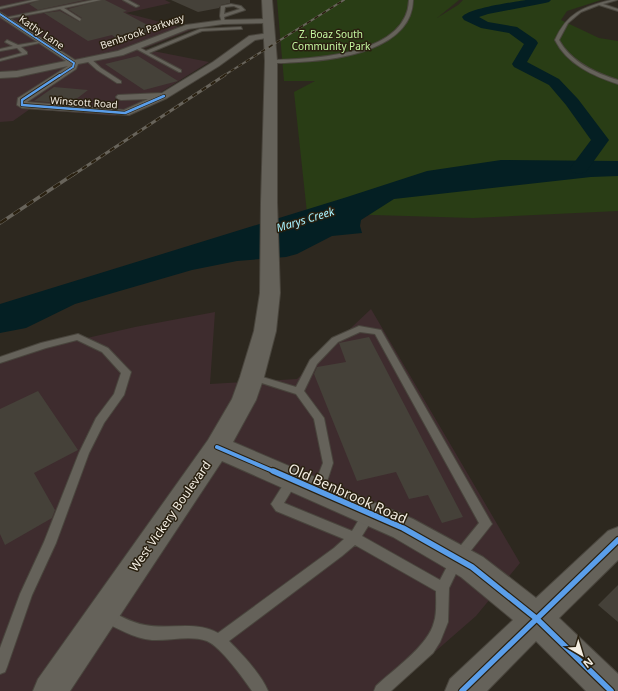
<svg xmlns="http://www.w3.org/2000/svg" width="618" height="691" font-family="'Noto Sans',sans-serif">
  <rect width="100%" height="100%" fill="#2d281f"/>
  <path fill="#3e2c2e" d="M0,0H165L171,3L126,13L191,30L143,49L209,62L158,94L115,116L30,109L13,121L0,122Z
    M371,309L520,563L476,616L390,691H0V358L135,327L215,312L210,384L297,379Z"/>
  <path fill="#293d15" d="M277,0H459L437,18L458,5L463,0H601L567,11L561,20L599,38L618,41V211L473,218L307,213L294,92L315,81H284Z"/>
  <path fill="#041f23" d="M501,160L618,161V176L591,177L394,199L361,220L360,226L362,233L332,236L297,254L286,257L237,261L192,270L75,304L26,328L0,333V304L347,197L427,171Z"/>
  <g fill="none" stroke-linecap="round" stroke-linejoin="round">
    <path fill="#041f23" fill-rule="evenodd" d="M526,0H551L549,2L545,3L488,14L479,17L488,22L517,27L536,40L538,43L527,62L559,79L578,99L606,136L609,140L586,172L579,174L572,172L570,168L591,140L566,105L549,85L514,67L512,64L524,44L509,33L481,28L464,20L462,17C469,8 514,2 526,0Z"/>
  </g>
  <path fill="#454139" d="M40,0H85L38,10L29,4Z
    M102,0H105L127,11L123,12L157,30L117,39L112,35L88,41L44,13L60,11L80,22L82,18L68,9Z
    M171,0H230V3L221,5L219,8L198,12Z
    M138,56L178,81L144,90L105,64Z
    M54,87L88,90L70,104L34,101Z
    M369,337L463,517L442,523L428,495L409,499L396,472L357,481L314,374L317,367L346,362L339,343Z
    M38,391L78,450L34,473L55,510L52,518L5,545L0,534V409Z
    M618,585V622L598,605Z"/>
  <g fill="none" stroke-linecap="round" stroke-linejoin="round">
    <g stroke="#49453d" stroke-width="2">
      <path id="lane" d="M32,0H39L0,9V7Z
        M93,0H101L64,8L81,19L80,21L60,9L6,19L4,18Z
        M123,0H128L139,6L136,7Z
        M409,0H413C412,50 337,60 299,62C290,62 276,65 269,61L271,60C312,59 407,56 409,0Z
        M611,0H617L603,4L618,9V11L599,5L581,12L568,23L559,40C571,62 595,73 618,80V84C593,76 567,64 555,40C567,13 583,7 611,0Z
        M231,4L241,6L245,10L224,17L225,22L222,23L220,16L221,6ZM234,6L240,9L224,14L225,7Z
        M241,27L242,29L202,31L149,53L181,70V72H179L133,47L137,46L146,51L200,29Z
        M7,40L18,45L42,41L44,42L21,47L27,52V54L0,61V59L22,53L17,48L0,51V49L13,46L5,42Z
        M87,59H91L101,68L121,81V83H117L97,70L87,61Z
        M359,326L381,330L492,524L461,563L449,588L448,622L440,642L433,653L391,691H374L376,686C393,670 429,645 434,622C437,613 436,601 436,591L355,545L342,556L229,641C242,654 261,674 268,691H252C243,678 221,647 207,641C190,635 169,641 152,640C133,638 117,628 100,620L98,615L100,610L105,609C118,614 131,623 145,625C169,630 195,620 218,633L334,548L344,539L276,511L271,504L273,501L288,477L292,475L296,477L298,480L284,503L352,531C357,524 363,508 373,511L375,515L362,536L440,580L453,555L479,523L375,334L360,332L338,342L317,364L304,391L324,418L333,463L324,491L322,494L318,496L314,494L312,491L323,463L314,419L296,394L249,379L247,377L249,375L252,374L296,387L310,360L332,338Z
        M78,334L108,348L131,372L124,395L104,423L89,453L56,543L32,595L7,667L5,672L0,674V648L20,594L44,542L79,453L96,418L114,394L121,373L102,352L77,340L46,348L0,363V357L41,343Z"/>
    </g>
    <g stroke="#49453d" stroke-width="2">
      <path id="street" d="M0,12L75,60L118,51L186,25L223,20L268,19L272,21L268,23L223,24L188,29L123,55L78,64L76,69L27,102L124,110L148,99L121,100L118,99L116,97L118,95L162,93L213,62L249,36L269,33L273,35L272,37L255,40L219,66L167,98L129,115L22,108L17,105L18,98L68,66L17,77L0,78V72L17,71L66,61L0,17Z"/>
    </g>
    <g stroke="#49453d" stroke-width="2">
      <path id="secondary" d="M262,0H272L277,61V202L280,293L276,331L264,377L256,400L233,442L413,519L483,557L536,598L608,531L618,527V560L559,618L618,674V691H586L536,641L487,691H445L450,679L513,620L461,577L393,537L222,461L70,691H33L38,679L208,440L232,399L240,377L254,331L260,293L261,202L265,61Z"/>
    </g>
    <use href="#lane" fill="#65625a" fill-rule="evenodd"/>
    <use href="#street" fill="#65625a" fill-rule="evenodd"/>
    <use href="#secondary" fill="#65625a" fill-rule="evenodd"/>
    <g stroke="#68645b" stroke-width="2">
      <path id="rail-far2" d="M223,76L344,0"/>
    </g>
    <g stroke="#68645b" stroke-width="3">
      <path id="rail-far1" d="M73,175L225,75"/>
    </g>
    <g stroke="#68645b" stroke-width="3.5">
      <path id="rail" d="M0,223L74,174"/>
    </g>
    <use href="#rail-far2" stroke="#292010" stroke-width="1.5" stroke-dasharray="4.5" stroke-linecap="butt"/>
    <use href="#rail-far1" stroke="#292010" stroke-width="2" stroke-dasharray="5.5" stroke-linecap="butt"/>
    <use href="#rail" stroke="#292010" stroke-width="2.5" stroke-dasharray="8" stroke-linecap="butt"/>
    <g stroke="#292010" stroke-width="3">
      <path id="cycleway-far3" d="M0,14L74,63L73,67L59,76"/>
    </g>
    <g stroke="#292010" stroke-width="4">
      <path id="cycleway-far2" d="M60,75L22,100V105L125,113L164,96"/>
    </g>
    <g stroke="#292010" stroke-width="6">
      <path id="cycleway-far1" d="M217,447L275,472"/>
    </g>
    <g stroke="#292010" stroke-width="8">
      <path id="cycleway" d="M273,471L403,528L472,567L537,619L611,691
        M462,691L618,540"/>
    </g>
    <use href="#cycleway-far3" stroke="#5a9eea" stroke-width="2"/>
    <use href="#cycleway-far2" stroke="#5a9eea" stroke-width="2.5"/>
    <use href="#cycleway-far1" stroke="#5a9eea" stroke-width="4"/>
    <use href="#cycleway" stroke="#5a9eea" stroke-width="5.5"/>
  </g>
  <g text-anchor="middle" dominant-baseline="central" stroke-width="3" stroke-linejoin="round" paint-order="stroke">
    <g font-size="10" fill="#f3ede2" stroke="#292010">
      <text transform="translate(142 31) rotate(-19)">Benbrook Parkway</text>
      <text transform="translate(42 32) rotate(34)">Kathy Lane</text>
      <text transform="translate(84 102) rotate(4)">Winscott Road</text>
    </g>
    <g font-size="10" fill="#c4f7a0" stroke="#292010">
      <text x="331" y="34">Z. Boaz South<tspan x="331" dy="12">Community Park</tspan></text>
    </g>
    <g font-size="11" font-style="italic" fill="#a7f1fd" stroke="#292010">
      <text transform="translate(305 219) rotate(-17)">Marys Creek</text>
    </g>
    <g font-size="12" fill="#f3ede2" stroke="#292010">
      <text transform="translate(170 516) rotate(-55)">West Vickery Boulevard</text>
    </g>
    <g font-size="14" fill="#f3ede2" stroke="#292010">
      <text transform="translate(348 493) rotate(24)">Old Benbrook Road</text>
    </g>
  </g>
  <g transform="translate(582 655) rotate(142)" stroke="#292010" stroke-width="3" paint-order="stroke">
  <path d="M0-3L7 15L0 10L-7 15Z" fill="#f3ede2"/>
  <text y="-6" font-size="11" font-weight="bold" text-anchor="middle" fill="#f3ede2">N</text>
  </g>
</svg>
